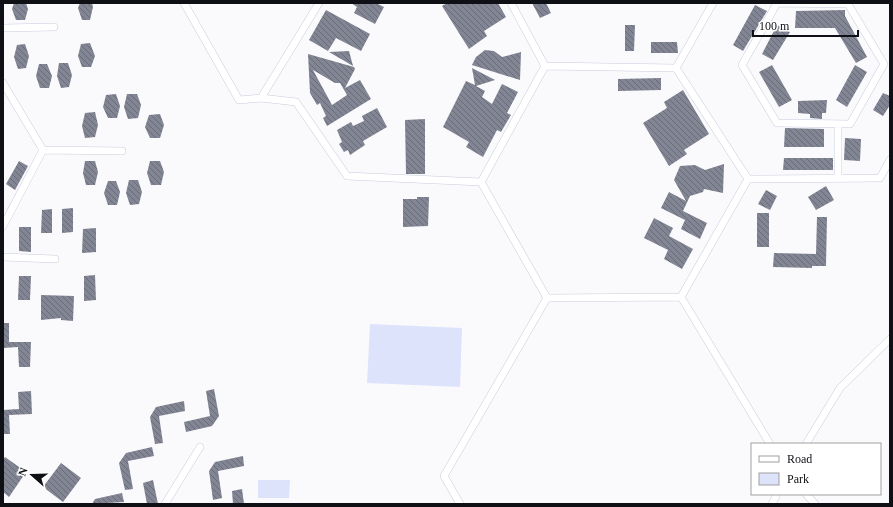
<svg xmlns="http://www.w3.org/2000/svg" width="893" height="507" font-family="'Times New Roman',serif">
  <defs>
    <pattern id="building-back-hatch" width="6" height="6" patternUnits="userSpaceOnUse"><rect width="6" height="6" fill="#828593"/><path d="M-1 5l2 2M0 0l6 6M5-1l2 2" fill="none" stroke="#696b77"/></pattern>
  </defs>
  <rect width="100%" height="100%" fill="#fafafd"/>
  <path fill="#dee3fc" d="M370,324L462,328L460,387L367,383Z
    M258,480H290L289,498H258Z"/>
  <path fill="url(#building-back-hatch)" fill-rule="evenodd" d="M14,3H26L28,9L25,20H16L12,9Z
    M80,3H92L93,7L90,20H82L78,8Z
    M351,3H376L384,7L375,24L354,13L357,7Z
    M447,3H498L506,17L484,31L487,36L469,49L442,6Z
    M532,3H546L551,13L540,18Z
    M755,5L767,11L743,51L733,45Z
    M326,10L370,34L361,51L336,38L328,51L309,40Z
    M845,10V16L867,57L856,63L835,28H795L796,11Z
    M625,25H635L634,51H625Z
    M777,25L790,32L773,60L762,54Z
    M651,42H677L678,53H651Z
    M90,43L95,56L91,67H82L78,56L81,44Z
    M25,44L29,56L26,68L18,69L14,57L17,45Z
    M485,50L494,51L502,57L521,52L520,80L472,65L476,57Z
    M349,51L353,66L329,52Z
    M308,54L354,67L355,69L345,88L360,80L371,99L327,126L323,118L326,116L320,103L317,105L310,93ZM313,70L335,83H340L347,95L332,105Z
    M59,63H68L72,75L69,87L61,88L57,76Z
    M39,64H47L52,76L49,88H40L36,76Z
    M772,65L792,100L779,107L759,72Z
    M855,65L867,72L847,107L836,100Z
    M472,68L495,80L476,86L485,91L482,97L492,104L502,84L518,92L507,113L511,115L501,132L497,130L483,157L466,147L469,142L443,127L466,81L475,85Z
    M661,78V90L618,91V79Z
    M683,90L709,134L684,150L687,154L669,166L643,123L667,108L664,102Z
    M883,93L890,96V105L883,116L873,110Z
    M116,94L120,106L117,118H108L103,107L106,95Z
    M127,94H137L141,105L138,118L128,119L124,107Z
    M827,100L826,113H822V119L810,118V114L798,113V101Z
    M377,108L387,127L363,141L365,145L350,155L348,150L344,152L339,144L342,142L337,130L351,122L353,126L364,121L362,116Z
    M95,112L98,125L95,137L85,138L82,126L85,113Z
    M160,114L164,125L160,138H150L145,127L149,115Z
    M425,119V174H406L405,120Z
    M785,128L824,129V147H784Z
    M845,138L861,139L860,161L844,160Z
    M784,158H833V170H783Z
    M19,161L28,166L15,190L6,184Z
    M85,161H95L98,172L95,185H86L83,173Z
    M150,161H160L164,172L161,185H151L147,173Z
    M724,164L723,193L704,189L703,192L690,196L683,211L707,223L700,239L681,229L685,220L661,208L669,192L686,201L674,180L680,166L695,165L705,170Z
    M129,180H138L142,192L139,204L130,205L126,193Z
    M108,181H116L120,192L117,205H108L104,193Z
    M826,186L834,200L816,210L808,197Z
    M766,190L777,196L770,210L758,204Z
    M417,197H429L428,226L403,227V199H417Z
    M73,208V232L62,233V209Z
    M52,209V233H41L42,210Z
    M757,213H769V247H757Z
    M817,217H827L826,266H812V268L773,267L774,253L816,254Z
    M654,218L673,228L669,236L693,249L682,269L664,259L668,250L644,238Z
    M19,227H31V252L19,251Z
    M96,228V252L82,253L83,229Z
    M95,275L96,300L84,301V276Z
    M19,276H31L30,300H18Z
    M41,295L74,296L73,321L61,320V318L41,320Z
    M3,323H9V342H31L30,367H19L18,347L3,348Z
    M214,389L219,416L212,426L186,432L184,422L210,416L206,391Z
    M31,391L32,414L9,415L10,434H3V410L19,409L18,392Z
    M184,401L185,411L159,416L163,443L155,444L150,417L156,407Z
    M152,447L154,456L128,461L133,489L125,490L119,463L126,453Z
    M243,456L244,466L218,471L222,498L213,500L209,471L215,462Z
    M5,457L26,472L9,497L3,492V460Z
    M61,463L81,478L63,502L43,487Z
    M153,480L158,504H147L143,483Z
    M242,489L244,504H233L232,491Z
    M122,493L124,502L92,504L95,499Z"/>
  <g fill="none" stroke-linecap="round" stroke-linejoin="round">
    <g stroke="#c9ccdc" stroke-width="8">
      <path id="minor" d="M184,3L239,100L261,98L296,102L347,176L481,182
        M511,3L545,66L481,182L547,298
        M777,3L848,4L884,64L850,124L777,123L742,65Z
        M3,28L54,27
        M545,66L676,68L748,179
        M676,68L713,3
        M3,83L43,150L3,226
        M261,98L319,3
        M43,150L122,151
        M838,178V124
        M3,257L55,259
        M681,297L748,179L880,178L890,160
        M681,297L770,444
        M806,444L840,388L890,339
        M806,494L815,504
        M165,504L200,447
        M460,504L444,476L547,298L681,297
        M772,504L777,494"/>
    </g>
    <use href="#minor" stroke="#fff" stroke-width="7"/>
  </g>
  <rect width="893" height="507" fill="none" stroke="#0f1015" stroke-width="8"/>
  <rect x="751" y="443" width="130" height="52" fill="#ffffff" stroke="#9f9fa1"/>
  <rect x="759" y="456" width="20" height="6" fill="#ffffff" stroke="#9f9fa1"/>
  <text x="787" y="463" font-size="12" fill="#0f1015">Road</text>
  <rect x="759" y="473" width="20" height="12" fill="#dee3fc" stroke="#9f9fa1"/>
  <text x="787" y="483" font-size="12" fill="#0f1015">Park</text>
  <g transform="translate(32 475) rotate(290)" stroke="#ffffff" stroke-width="3" paint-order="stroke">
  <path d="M0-3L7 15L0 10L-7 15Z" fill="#0f1015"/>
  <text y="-6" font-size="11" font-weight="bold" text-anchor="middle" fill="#0f1015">N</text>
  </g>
  <path d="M753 30v6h105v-6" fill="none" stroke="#0f1015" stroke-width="2"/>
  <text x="759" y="30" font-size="12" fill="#0f1015" stroke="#ffffff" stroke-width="3" paint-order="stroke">100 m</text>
</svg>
